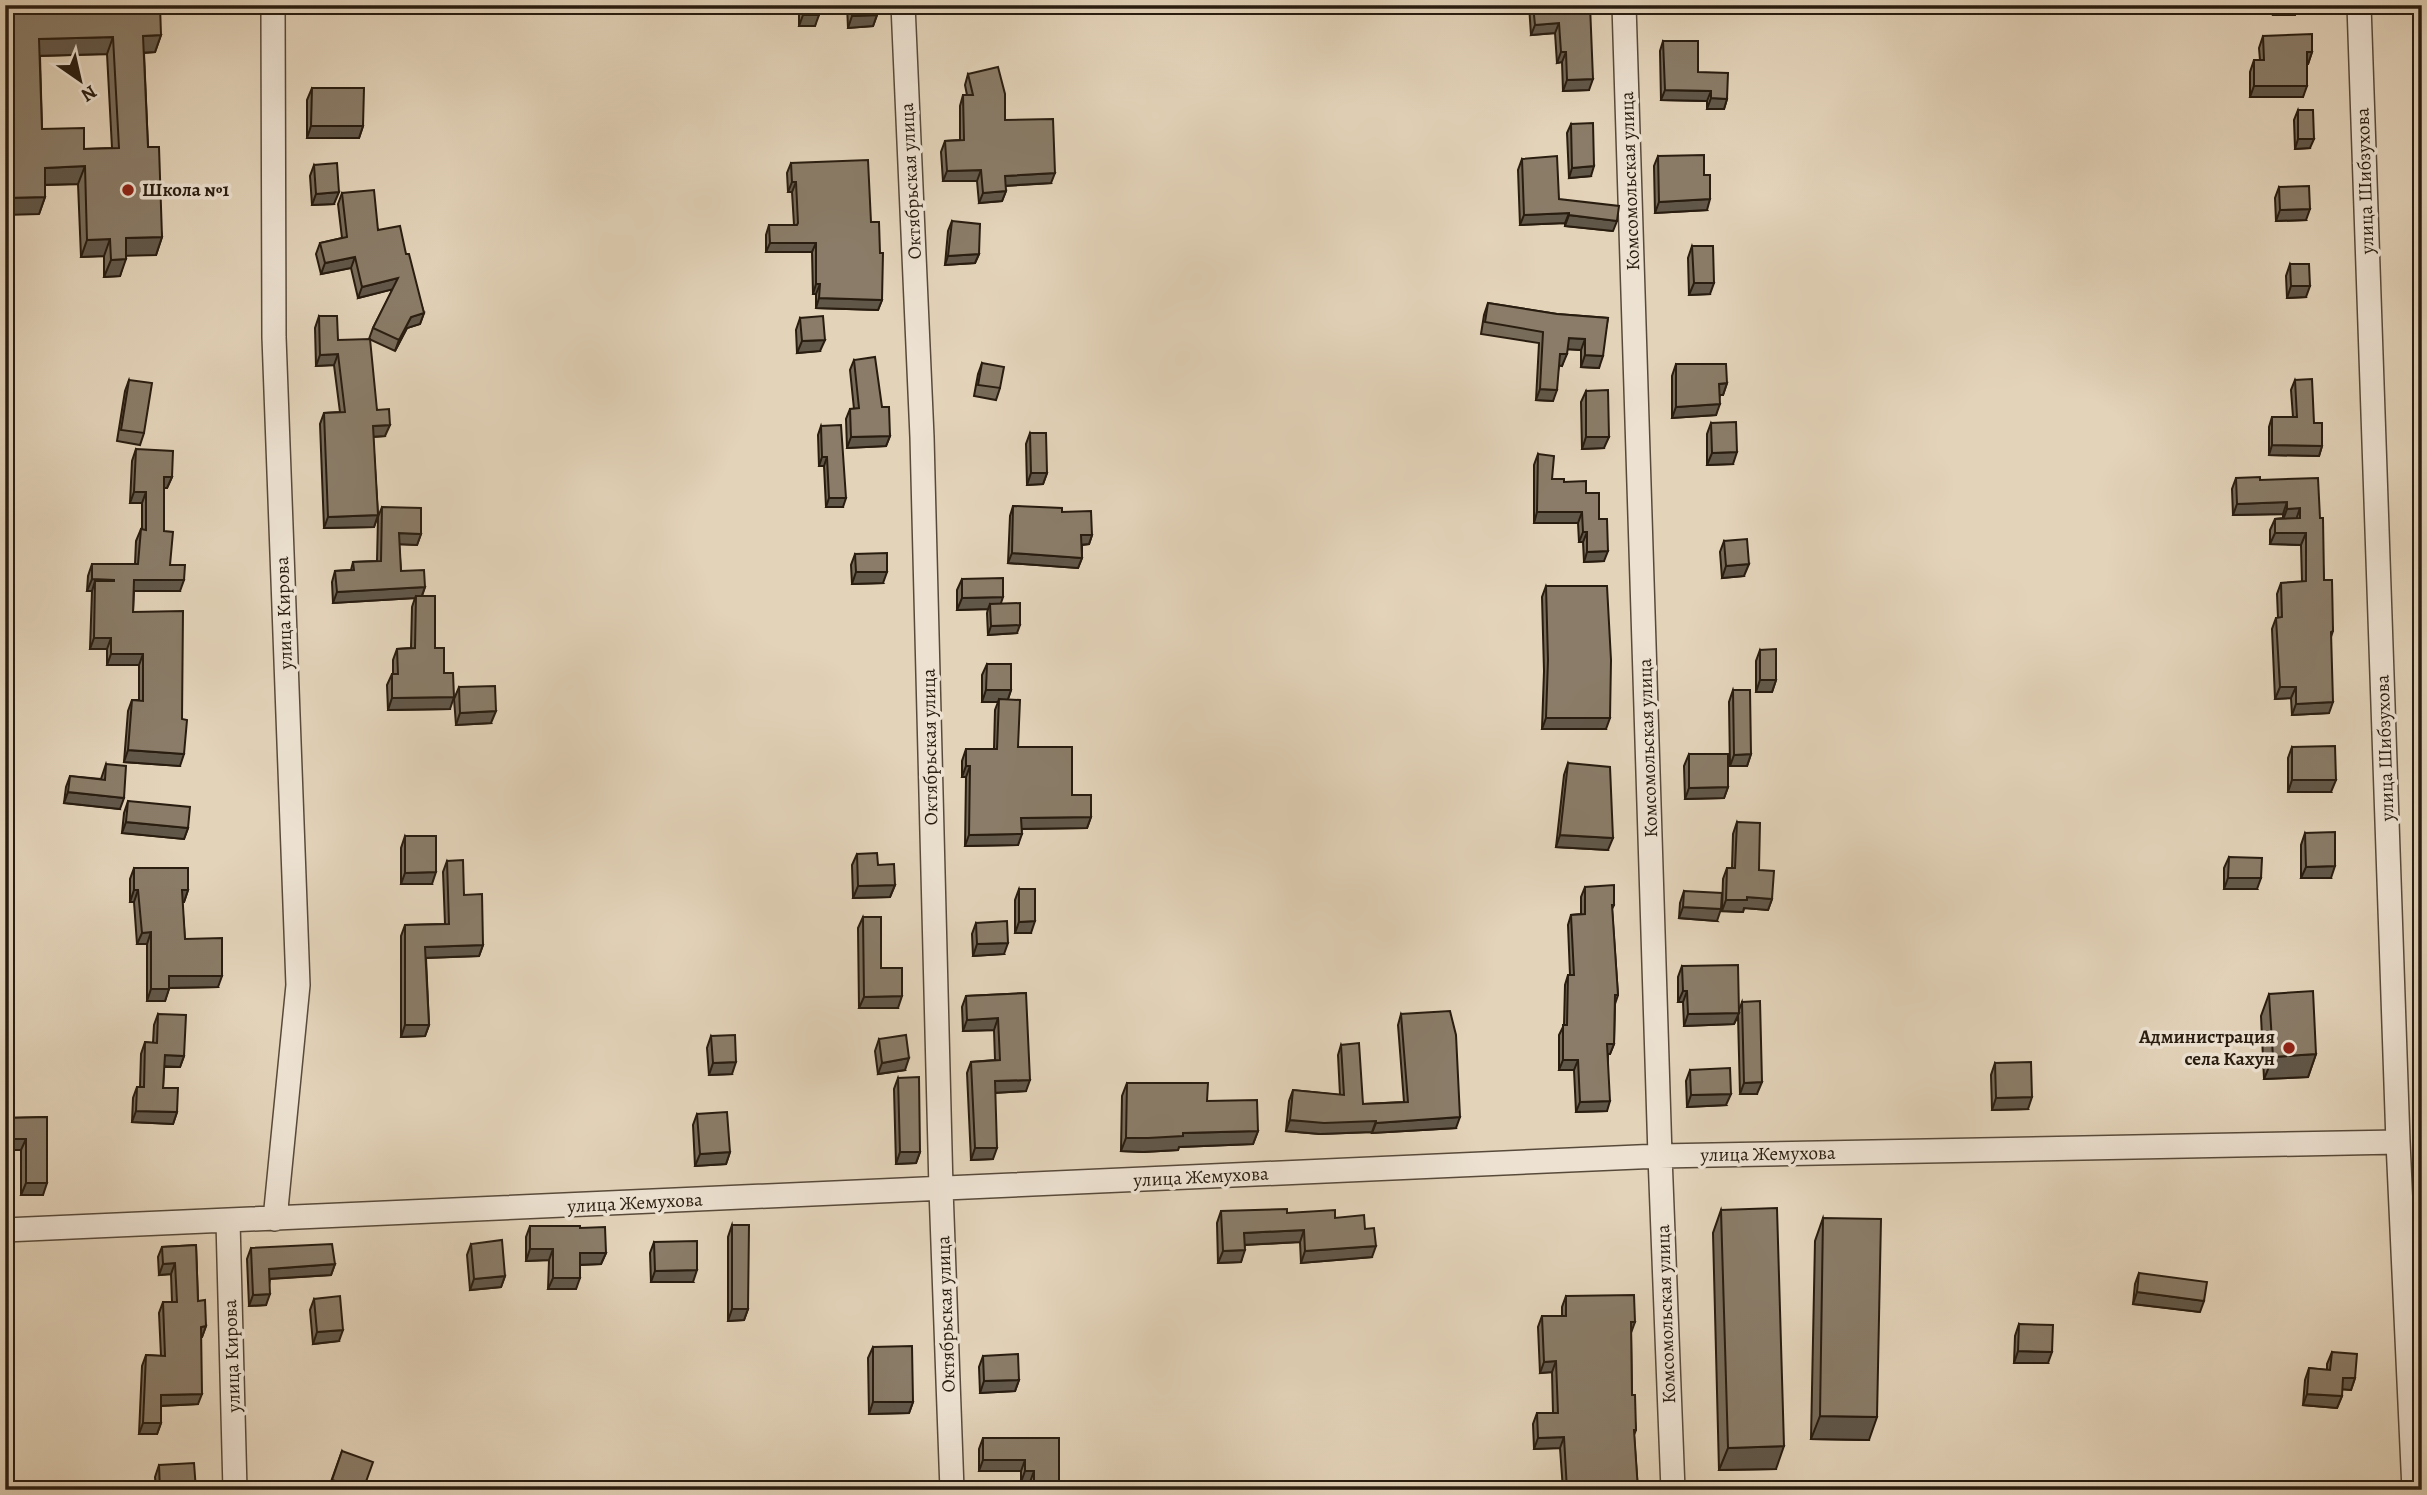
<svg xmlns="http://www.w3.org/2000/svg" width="2427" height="1495" font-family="Alegreya,serif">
  <rect width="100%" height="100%" fill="#e3d3b9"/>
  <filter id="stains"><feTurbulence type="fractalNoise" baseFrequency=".00286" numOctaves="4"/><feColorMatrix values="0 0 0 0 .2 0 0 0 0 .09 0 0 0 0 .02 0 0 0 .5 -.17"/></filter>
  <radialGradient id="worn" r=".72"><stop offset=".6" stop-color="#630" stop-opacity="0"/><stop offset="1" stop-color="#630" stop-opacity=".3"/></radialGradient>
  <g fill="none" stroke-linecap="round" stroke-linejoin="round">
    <g stroke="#584a3a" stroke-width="26">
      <path id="street" d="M273,5L274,337L298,985L275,1219
        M903,5L922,437L941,1189L952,1490
        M1624,5L1660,1156L1673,1490
        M2359,5L2398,1142L2414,1490
        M228,1221L235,1490
        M5,1230L1660,1156L2398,1142"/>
    </g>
    <use href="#street" stroke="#ede2d2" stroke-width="23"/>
  </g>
  <path fill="#776b59" stroke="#291d10" stroke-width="2" fill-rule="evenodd" d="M5,5L161,35L155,52L144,53L148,147L162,237L156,255H126L120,276L104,277V256L81,257L78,184L45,185V197L39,214ZM107,54L112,148L84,149L42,129L40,56Z
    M799,5H819L815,26H799Z
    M847,5H877V15L873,26L848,28Z
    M1529,5H1590L1589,90L1563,91L1562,62L1557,63L1555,33L1531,35Z
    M2273,5H2298L2295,15H2273Z
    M2263,36L2312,52L2308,64H2307L2303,97H2250V72L2254,60H2260L2259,48Z
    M1663,41L1727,99L1724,109H1707V101L1661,100L1660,51Z
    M968,74L1005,120L1051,183L1005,186L1006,191L1002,201L979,203L977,181H943L941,152L945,141L960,140V106L963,95H967L965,85Z
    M312,88L363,126L359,138H307V100Z
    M2298,110L2310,148L2295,149L2294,120Z
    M1571,124L1591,176L1569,178L1567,133Z
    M1658,156L1707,210L1655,213L1654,166Z
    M1522,159L1559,199L1613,231L1565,226V223L1520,225L1518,170Z
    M791,163L871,222L882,300L878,310L816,308V294H813L812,252H766V235L769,225H794L792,192H788L787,173Z
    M314,165L334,204L312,205L310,176Z
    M2279,187L2306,220L2276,221L2275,198Z
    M342,193L378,230L406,254L424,313L420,324L407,328L395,351L369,339L373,328L393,289L358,298L351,268L321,274L316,254L320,243L342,238L338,204Z
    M952,221L979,254L975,263L945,265L948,231Z
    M1692,246L1710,294L1689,295L1688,258Z
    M2290,264L2306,297L2287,298L2286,276Z
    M1488,303L1557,314L1608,318L1599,368L1581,367V350L1567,349L1562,366L1559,365L1553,401L1536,400L1539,343L1481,334L1484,315Z
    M319,316L338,340L377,410L385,436L373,437L378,515L374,527L324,528L320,424L324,413L340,412L334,365L316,366L315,328Z
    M800,318L820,351L797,353L796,330Z
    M854,360L882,407L890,436L886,446L847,448L846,419L850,409H854L850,370Z
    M982,363L1000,388L996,400L974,396L978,374Z
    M1676,364L1727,383L1723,395H1720L1716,415L1672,418V376Z
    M129,380L144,433L140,445L117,441L125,391Z
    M2295,380L2322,446L2319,456L2269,455V427L2272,417H2293L2291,390Z
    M1586,391L1604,448L1582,449L1581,402Z
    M1711,423L1733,464L1707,465V434Z
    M821,426L843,507H826L824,466H819L818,435Z
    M1030,433L1047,473L1043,484L1027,485L1026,444Z
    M136,449L172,477L167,488H164V531L170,565L180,591H134L133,612L180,766L124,762L128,711L132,700H139V665H107V649H90L92,591H87L88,576L92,564H135L136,541L141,529H142V503H130L132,461Z
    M1538,454L1552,479L1564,482L1586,493L1599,519L1604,561L1584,562L1583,542H1579L1578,523H1534V465Z
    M2236,478L2260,480L2320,518L2324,580L2333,631L2331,637L2329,713L2292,715L2291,698L2275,699L2272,629L2276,618H2278L2277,594L2281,583L2302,582L2301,545L2270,544V530L2275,519L2283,518V514L2233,515L2232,489Z
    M1013,506L1062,512L1092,535L1089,544L1082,545V558L1078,568L1008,563L1010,516Z
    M382,507L421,534L417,545L399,544L401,571L425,587L422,596L435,648L444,673L450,709L388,710L387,685L392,674H393V660L397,649L411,648L412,607L415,598L333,603L332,582L335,571L351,570L353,562L377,561L378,517Z
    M1724,541L1744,576L1722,578L1720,552Z
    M855,554L883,583L852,584L851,565Z
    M962,579L1001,604L1017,633L988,635L987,613L988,609L957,610V590Z
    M1546,586L1606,729H1542L1544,671L1542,597Z
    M1760,650L1776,680L1772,692H1756V661Z
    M987,664L1011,690L1008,699L1018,747L1072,795L1091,817L1087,828L1022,829L1018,845L965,846L966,777H962V761L966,749H994L995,710L998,702H982V675Z
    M459,687L491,723L456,725L454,699Z
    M1733,690L1751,754L1747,766H1730L1729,702Z
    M2292,747L2331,792H2288V758Z
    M1689,754L1728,787L1724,798L1685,799L1684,766Z
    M1568,763L1608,850L1556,847L1564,775Z
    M106,764L120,809L64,803L66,787L70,776L101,779Z
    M128,801L188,828L184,839L122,833L124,813Z
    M1737,822L1772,899L1768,910L1744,908L1743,912L1722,911L1723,879L1727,868H1732L1733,834Z
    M2305,833L2331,878H2301V845Z
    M405,836L432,884H401V848Z
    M857,854L878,865L895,885L890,897L853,898L852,865Z
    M2229,857L2257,889H2224V868Z
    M447,861L464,895L483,945L479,956L426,958L429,1025L425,1036L401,1037V936L405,925L445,924L443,872Z
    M134,868L188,890L184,902H182L185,939L218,987L169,988L165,1001H147V944H137L134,902H130V879Z
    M1585,887L1614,905L1612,909L1618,995L1615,1004L1614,1044L1610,1054H1608L1607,1111L1576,1112L1574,1070H1559V1035L1564,1025L1565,985L1568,975H1570L1568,925L1571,915L1581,914V897Z
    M1019,889L1031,933H1015V900Z
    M1684,891L1717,921L1679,918L1680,903Z
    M863,917L881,968L898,1008H859L858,928Z
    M976,923L1004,954L973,956L972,934Z
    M1682,966L1739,1010L1742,1002L1757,1094H1740L1738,1016L1734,1024L1684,1026L1683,1002H1678V977Z
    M1026,993V1091L995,1093L993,1159L971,1160L967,1073L971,1062L995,1060L994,1030L963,1031L962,1007L966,996Z
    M2269,994L2316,1054L2308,1077L2264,1079L2261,1016Z
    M158,1014L184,1056L180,1067H164L163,1088L177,1112L173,1124L132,1122L133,1098L137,1087H140L141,1054L145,1042L153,1043L154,1025Z
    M1401,1014L1456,1128L1372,1133V1132L1320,1134L1286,1131L1289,1101L1293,1090L1340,1095L1338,1055L1341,1045L1363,1104L1404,1102L1398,1025Z
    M711,1036L732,1074L709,1075L707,1048Z
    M879,1039L905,1070L878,1074L875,1051Z
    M1995,1063L2028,1109L1992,1110L1991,1075Z
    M1690,1070L1726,1105L1687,1107L1686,1081Z
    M898,1078L920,1152L916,1163L896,1164L894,1089Z
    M1127,1083L1207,1101L1258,1131L1253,1144L1179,1147L1178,1150L1143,1152L1121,1151L1122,1096Z
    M697,1114L730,1152L726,1164L695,1166L693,1125Z
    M47,1117L43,1195H21V1150H5V1118Z
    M1721,1210L1776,1469L1719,1470L1713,1233Z
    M1221,1211L1287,1213L1335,1218L1365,1229L1372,1257L1301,1263L1300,1242L1245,1245L1241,1262L1218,1263L1217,1223Z
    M1823,1218L1869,1440L1811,1439L1815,1241Z
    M732,1225L748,1309L744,1320L728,1321V1237Z
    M530,1226L580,1228L606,1253L601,1264L580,1265L576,1289H548L549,1260L526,1261V1237Z
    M654,1242L693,1282H651L650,1253Z
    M471,1244L505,1276L501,1287L470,1290L467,1255Z
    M196,1245L198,1301L206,1326L202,1337H201L198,1404L161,1406V1423L157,1434H139L142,1366L146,1355L161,1356L159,1313L163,1302H172L171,1274L159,1275L158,1257L162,1247Z
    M251,1248L335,1264L331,1275L270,1279L266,1305L249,1306L247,1259Z
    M2139,1273L2200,1312L2133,1304L2135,1284Z
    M1566,1296L1631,1333L1632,1395L1636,1430L1634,1435L1638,1490H1563L1560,1448L1534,1449L1533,1424L1537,1413H1553L1552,1372L1540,1373L1538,1327L1542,1316H1562V1307Z
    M314,1299L339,1341L313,1344L310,1310Z
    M2019,1324L2048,1363H2014L2015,1336Z
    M873,1347L913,1402L909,1413L869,1414L868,1358Z
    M2332,1352L2355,1378L2351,1390L2342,1389V1396L2337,1408L2303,1405L2305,1380L2309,1368L2327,1370V1364Z
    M983,1356L1019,1380L1015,1391L980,1393L979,1367Z
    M983,1438H1059V1490H1030V1482H1021V1471H979V1449Z
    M342,1451L363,1490H328Z
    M159,1465L196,1490H156L155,1477Z"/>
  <path fill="#615749" stroke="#291d10" stroke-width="2" d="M2276,5H2298L2295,15H2273Z
    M803,15H819L815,26H799Z
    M877,15L873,26L848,28L852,16Z
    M1559,23L1555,33L1531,35L1535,25Z
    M161,35L155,52L137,53L143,36Z
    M113,37L107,54L33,56L39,39Z
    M1561,52H1566L1562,62L1557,63Z
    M2307,52H2312L2308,64H2303Z
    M1593,79L1589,90L1563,91L1567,80Z
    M2254,86H2307L2303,97H2250Z
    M1665,90L1711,91L1707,101L1661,100Z
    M1711,98L1727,99L1724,109H1707Z
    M311,126H363L359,138H307Z
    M2298,139H2314L2310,148L2295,149Z
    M85,166L78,184L38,185L45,168Z
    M1594,166L1591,176L1569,178L1572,168Z
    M981,170L977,181H943L947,171Z
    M1055,173L1051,183L1001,186L1005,176Z
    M792,182H796L792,192H788Z
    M1006,191L1002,201L979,203L983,193Z
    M339,192L334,204L312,205L316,194Z
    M45,197L39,214L5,215V198Z
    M1710,199L1707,210L1655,213L1659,202Z
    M2310,209L2306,220L2276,221L2280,210Z
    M1569,213L1565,223L1520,225L1524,215Z
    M1569,215L1617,221L1613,231L1565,226Z
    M162,237L156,255L119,256L126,238Z
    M110,239L104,256L81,257L87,240Z
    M770,243H816L812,252H766Z
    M979,254L975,263L945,265L948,256Z
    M355,257L351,268L321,274L325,263Z
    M126,259L120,276L104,277L111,260Z
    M398,278L394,289L358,298L362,287Z
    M1694,283H1714L1710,294L1689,295Z
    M816,284H820L816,294H813Z
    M2291,286H2310L2306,297L2287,298Z
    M819,298L882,300L878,310L816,308Z
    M424,313L420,324L407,328L395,351L399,340L411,317Z
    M1569,338L1585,339L1581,350L1564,349Z
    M825,340L820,351L797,353L802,341Z
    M338,354L334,365L316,366L320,355Z
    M1560,354H1567L1562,366L1555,365Z
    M1585,355L1603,356L1599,368L1581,367Z
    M1727,383L1723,395H1715L1719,384Z
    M1540,389L1557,390L1553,401L1536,400Z
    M1720,404L1716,415L1672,418L1676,407Z
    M390,425L385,436L369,437L373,426Z
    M890,436L886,446L847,448L851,437Z
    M1586,437H1609L1604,448L1582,449Z
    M2272,445L2322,446L2319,456L2269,455Z
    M1737,452L1733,464L1707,465L1712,453Z
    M822,457H827L824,466H819Z
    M1031,473H1047L1043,484L1027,485Z
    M164,477H172L167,488H160Z
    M134,492H146L142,503H130Z
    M829,498H846L843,507H826Z
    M2287,502L2283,514L2233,515L2237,504Z
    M2300,508L2296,520H2283L2287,509Z
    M1537,512H1582L1578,523H1534Z
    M378,515L374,527L324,528L328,517Z
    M1583,532H1587L1583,542H1579Z
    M399,533L421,534L417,545L395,544Z
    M2275,533H2306L2301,545L2270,544Z
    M1081,535H1092L1089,544L1078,545Z
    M1608,551L1604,561L1584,562L1587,552Z
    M1012,553L1082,558L1078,568L1008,563Z
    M1749,564L1744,576L1722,578L1726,566Z
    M856,572H887L883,583L852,584Z
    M92,579L114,580L110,591L95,581L92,591H87Z
    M134,580H184L180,591H130Z
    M425,587L421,598L416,596L415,598L333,603L337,592Z
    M1003,597L999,609L990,604L988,609L957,610L962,598Z
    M1020,625L1017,633L988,635L991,626Z
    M94,638H111L107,649H90Z
    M111,654H143L139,665H107Z
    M1760,680H1776L1772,692H1756Z
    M2280,687H2296L2291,698L2275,699Z
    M986,690H1011L1007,702L999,699L998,702H982Z
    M454,697L450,709L388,710L392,698Z
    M2333,702L2329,713L2292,715L2296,704Z
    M496,711L491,723L456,725L460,713Z
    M1546,718H1610L1606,729H1542Z
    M128,750L184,754L180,766L124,762Z
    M1751,754L1747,766H1730L1734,755Z
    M966,766H970L966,777H962Z
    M2292,780H2336L2331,792H2288Z
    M1728,787L1724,798L1685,799L1689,788Z
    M68,792L124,798L120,809L64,803Z
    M1091,817L1087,828L1017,829L1021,818Z
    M126,822L188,828L184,839L122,833Z
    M1022,834L1018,845L965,846L969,835Z
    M1560,835L1613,838L1608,850L1556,847Z
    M2335,866L2331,878H2301L2306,867Z
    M436,872L432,884H401L405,873Z
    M2228,878H2261L2257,889H2224Z
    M895,885L890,897L853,898L858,886Z
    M134,890H138L134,902H130Z
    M182,890H188L184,902H177Z
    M1747,897L1772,899L1768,910L1744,908L1743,912L1722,911L1726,900Z
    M1683,907L1721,909L1717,921L1679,918Z
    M1035,921L1031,933H1015L1019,922Z
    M151,932L147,944H137L142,933Z
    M1008,943L1004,954L973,956L977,944Z
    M483,945L479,956L421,958L425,947Z
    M169,976H222L218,987L165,988Z
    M151,989H169L165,1001H147Z
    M1683,991H1687L1683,1002H1678Z
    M902,996L898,1008H859L864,997Z
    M1739,1013L1734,1024L1684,1026L1688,1014Z
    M998,1018L994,1030L963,1031L967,1020Z
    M405,1025H429L425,1036L401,1037Z
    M1607,1044H1614L1610,1054H1603Z
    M2316,1054L2308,1077L2264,1079L2273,1057Z
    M165,1055L184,1056L180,1067L160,1066Z
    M909,1058L905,1070L878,1074L882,1063Z
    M1563,1060H1578L1574,1070H1559Z
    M736,1062L732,1074L709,1075L713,1063Z
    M1030,1080L1026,1091L991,1093L995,1081Z
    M1762,1082L1757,1094H1740L1744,1083Z
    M1731,1094L1726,1105L1687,1107L1691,1095Z
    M2032,1097L2028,1109L1992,1110L1996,1098Z
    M1610,1101L1607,1111L1576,1112L1580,1102Z
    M136,1111L177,1112L173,1124L132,1122Z
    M1460,1117L1456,1128L1372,1133L1376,1123Z
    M1290,1120L1376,1121L1372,1132L1320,1134L1286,1131Z
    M1258,1131L1253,1144L1179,1147L1178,1150L1143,1152L1121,1151L1126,1138L1183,1133Z
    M5,1139H26L21,1150H5Z
    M975,1148H997L993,1159L971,1160Z
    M730,1152L726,1164L695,1166L700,1154Z
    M900,1152H920L916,1163L896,1164Z
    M26,1183H47L43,1195H21Z
    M1304,1230L1300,1242L1240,1245L1244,1233Z
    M1376,1246L1372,1257L1301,1263L1305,1251Z
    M530,1249H553L549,1260L526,1261Z
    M1245,1250L1241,1262L1218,1263L1223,1251Z
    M580,1253H606L601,1264L576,1265Z
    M175,1263L171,1274L159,1275L163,1264Z
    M335,1264L331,1275L265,1279L269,1269Z
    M697,1270L693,1282H651L655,1271Z
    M505,1276L501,1287L470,1290L474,1279Z
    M553,1278H580L576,1289H548Z
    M2137,1292L2204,1301L2200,1312L2133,1304Z
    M270,1294L266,1305L249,1306L253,1295Z
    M732,1309H748L744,1320L728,1321Z
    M1631,1322H1635L1631,1333Z
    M206,1326L202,1337L197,1338L201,1327Z
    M343,1330L339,1341L313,1344L317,1332Z
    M2018,1351L2052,1352L2048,1363H2014Z
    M1556,1361L1552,1372L1540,1373L1544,1362Z
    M2343,1378H2355L2351,1390L2339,1389Z
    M1019,1380L1015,1391L980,1393L984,1381Z
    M202,1394L198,1404L157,1406L161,1395Z
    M2307,1394L2342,1396L2337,1408L2303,1405Z
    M873,1402H913L909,1413L869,1414Z
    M1820,1416L1877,1417L1869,1440L1811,1439Z
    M143,1423H161L157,1434H139Z
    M1564,1437L1560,1448L1534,1449L1538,1438Z
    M1784,1446L1776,1469L1719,1470L1728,1448Z
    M983,1460H1025L1021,1471H979Z
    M1025,1471H1034L1030,1482H1021Z"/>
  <path fill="#8a7c68" stroke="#291d10" stroke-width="2" fill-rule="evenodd" d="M5,5H160L161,35L143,36L148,147H159L162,237L126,238V259L111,260L110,239L87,240L85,166L45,168V197L5,198ZM113,37L119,148L84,149V128L42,129L39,39Z
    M803,5H819V15H803Z
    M851,5H877V15L852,16Z
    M1533,5H1590L1593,79L1567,80L1566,52H1561L1559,23L1535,25Z
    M2312,34V52H2307V86H2254V60H2264L2263,36Z
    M1663,41H1698V72L1728,73L1727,99L1711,98V91L1665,90Z
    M998,67L1005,94V120L1053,119L1055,173L1005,176L1006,191L983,193L981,170L947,171L945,141L964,140L963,95H973L968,74Z
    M312,88H364L363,126H311Z
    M2298,110H2313L2314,139H2298Z
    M1593,123L1594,166L1572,168L1571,124Z
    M1704,155V175H1710V199L1659,202L1658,156Z
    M1557,156L1559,199L1619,206L1617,221L1569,215V213L1524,215L1522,159Z
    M868,160L871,222H879L880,253H883L882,300L819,298L820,284H816V243H770L769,225H797L798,223L796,182H792L791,163Z
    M337,163L339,192L316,194L314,165Z
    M2309,186L2310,209L2280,210L2279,187Z
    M374,190L378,230L400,226L406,254H409L424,313L411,317L399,340L373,328L398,278L362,287L355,257L325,263L320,243L347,237L342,193Z
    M952,221L980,224L979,254L948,256Z
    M1692,246H1713L1714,283H1694Z
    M2290,264H2309L2310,286H2291Z
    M1488,303L1557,314L1608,318L1603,356L1585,355V339L1569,338L1567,354H1560L1557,390L1540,389L1543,332L1485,322Z
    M319,316H337L338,340L370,339L377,410L389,409L390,425L373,426L378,515L328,517L324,413L345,412L338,354L320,355Z
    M823,316L825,340L802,341L800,318Z
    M875,357L882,407H889L890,436L851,437L850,409L859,408L854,360Z
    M982,363L1004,367L1000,388L978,385Z
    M1676,364H1726L1727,383L1719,384L1720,404L1676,407Z
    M2312,379L2314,423H2322V446L2272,445V417H2297L2295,380Z
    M129,380L152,383L144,433L121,430Z
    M1608,390L1609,437H1586V391Z
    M1736,422L1737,452L1712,453L1711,423Z
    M841,425L846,498H829L827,457H822L821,426Z
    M1030,433H1046L1047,473H1031Z
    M136,449L173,451L172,477H164V531L173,532L170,565H185L184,580H134L133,612L183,611L182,719L187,720L184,754L128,750L132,700L143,701V654H111V638H94L95,581H114V580L92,579V564H138L141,529L146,530V492H134Z
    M1538,454L1554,456L1552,479H1564V482L1586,481V493H1599V519H1607L1608,551L1587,552V532H1583L1582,512H1537Z
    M2260,477V480L2318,478L2320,518H2323L2324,580H2332L2333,631L2331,632L2333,702L2296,704V687H2280L2276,618L2282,617L2281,583L2306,581V533H2275V519L2300,518V508L2287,509V502L2237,504L2236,478Z
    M1013,506L1062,508V512L1091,511L1092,535H1081L1082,558L1012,553Z
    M382,507L421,508V534L399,533L401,571L424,570L425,587L337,592L335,571L354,570L353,562L381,561Z
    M1747,539L1749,564L1726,566L1724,541Z
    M887,553V572H856L855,554Z
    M1003,578V597L962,598V579Z
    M1546,586H1607L1611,660L1610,718H1546L1548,660Z
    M416,596H435V648H444V673H453L454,697L392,698V674H398L397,649L415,648Z
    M1020,603V625L991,626L990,604Z
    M1776,649V680H1760V650Z
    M987,664H1011V690H986Z
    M495,686L496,711L460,713L459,687Z
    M1733,690H1750L1751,754L1734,755Z
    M999,699L1020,700L1018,747H1072V795H1091V817L1021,818L1022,834L969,835L970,766H966V749H997Z
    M2335,746L2336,780H2292V747Z
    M1689,754H1728V787L1689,788Z
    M1568,763L1610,767L1613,838L1560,835Z
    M106,764L126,766L124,798L68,792L70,776L105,780Z
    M128,801L190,807L188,828L126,822Z
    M1737,822L1760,823L1759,870L1774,871L1772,899L1747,897V900H1726L1727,868H1735Z
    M2335,832V866L2306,867L2305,833Z
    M405,836H436V872L405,873Z
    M877,853L878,865L894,864L895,885L858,886L857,854Z
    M2229,857L2262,858L2261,878H2228Z
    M463,860L464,895L482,894L483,945L425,947L429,1025H405V925L449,924L447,861Z
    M134,868H188V890H182L185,939L222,938V976H169V989H151V932L142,933L138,890H134Z
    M1614,885V905H1612L1618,995H1615L1614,1044H1607L1610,1101L1580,1102L1578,1060H1563V1025H1567L1568,975H1574L1571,915L1585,914V887Z
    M1019,889H1035V921L1019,922Z
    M1684,891L1722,893L1721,909L1683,907Z
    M863,917H881V968H902V996L864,997Z
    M1007,921L1008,943L977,944L976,923Z
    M1738,965L1739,1013L1688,1014L1687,991H1683L1682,966Z
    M2313,991L2316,1054L2273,1057L2269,994Z
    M1026,993L1030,1080L995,1081L997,1148H975L971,1062L1000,1060L998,1018L967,1020L966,996Z
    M1760,1001L1762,1082L1744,1083L1742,1002Z
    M1450,1011L1456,1035L1460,1117L1376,1123V1121L1324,1123L1290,1120L1293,1090L1344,1095L1341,1045L1359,1043L1363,1104L1408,1102L1401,1014Z
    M158,1014L186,1015L184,1056L165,1055L163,1088H178L177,1112L136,1111L137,1087H144L145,1042L157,1043Z
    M735,1035L736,1062L713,1063L711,1036Z
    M906,1035L909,1058L882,1063L879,1039Z
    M2031,1062L2032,1097L1996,1098L1995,1063Z
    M1730,1068L1731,1094L1691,1095L1690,1070Z
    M919,1077L920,1152H900L898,1078Z
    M1127,1083H1208L1207,1101L1257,1100L1258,1131L1183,1133V1136L1148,1138H1126Z
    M727,1112L730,1152L700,1154L697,1114Z
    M47,1117V1183H26V1139H5V1118Z
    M1777,1208L1784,1446L1728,1448L1721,1210Z
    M1287,1209V1213L1335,1210V1218L1364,1215L1365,1229L1374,1228L1376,1246L1305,1251L1304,1230L1244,1233L1245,1250L1223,1251L1221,1211Z
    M1823,1218L1881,1219L1877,1417L1820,1416Z
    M732,1225H749L748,1309H732Z
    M530,1226H580V1228L605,1227L606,1253H580V1278H553V1249H530Z
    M502,1240L505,1276L474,1279L471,1244Z
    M697,1241V1270L655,1271L654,1242Z
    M332,1244L335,1264L269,1269L270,1294L253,1295L251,1248Z
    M196,1245L198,1301L205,1300L206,1326L201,1327L202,1394L161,1395V1423H143L146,1355L165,1356L163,1302H177L175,1263L163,1264L162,1247Z
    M2139,1273L2207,1282L2204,1301L2137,1292Z
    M1634,1295L1635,1322H1631L1632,1395H1635L1636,1430H1634L1638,1490H1567L1564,1437L1538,1438L1537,1413H1558L1556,1361L1544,1362L1542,1316H1566V1296Z
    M340,1296L343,1330L317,1332L314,1299Z
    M2019,1324L2053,1325L2052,1352L2018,1351Z
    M912,1346L913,1402H873V1347Z
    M2332,1352L2357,1354L2355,1378H2343L2342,1396L2307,1394L2309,1368L2330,1370Z
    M1018,1354L1019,1380L984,1381L983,1356Z
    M983,1438H1059V1490H1034V1471H1025V1460H983Z
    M342,1451L373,1462L363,1490L332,1480Z
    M194,1463L196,1490H160L159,1465Z"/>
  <g fill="#8f2418" stroke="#ede2d2" stroke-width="2.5">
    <circle cx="128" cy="190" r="7"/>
    <circle cx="2289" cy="1048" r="7"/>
  </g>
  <g text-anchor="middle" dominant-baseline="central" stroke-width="7" stroke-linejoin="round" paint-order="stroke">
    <g font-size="19" fill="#291d10" stroke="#ede2d2">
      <text transform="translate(911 181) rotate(-93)">Октябрьская улица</text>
      <text transform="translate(1630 181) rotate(-92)">Комсомольская улица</text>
      <text transform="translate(2365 181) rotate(-92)">улица Шибзухова</text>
      <text transform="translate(284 613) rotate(-92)">улица Кирова</text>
      <text transform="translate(930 747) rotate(-91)">Октябрьская улица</text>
      <text transform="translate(1648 748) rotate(-92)">Комсомольская улица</text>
      <text transform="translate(2385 748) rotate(-92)">улица Шибзухова</text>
      <text transform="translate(1768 1154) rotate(-1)">улица Жемухова</text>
      <text transform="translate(1201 1177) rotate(-3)">улица Жемухова</text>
      <text transform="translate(635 1203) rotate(-3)">улица Жемухова</text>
      <text transform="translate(946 1314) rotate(-92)">Октябрьская улица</text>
      <text transform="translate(1666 1314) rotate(-92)">Комсомольская улица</text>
      <text transform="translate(232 1356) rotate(-92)">улица Кирова</text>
    </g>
    <g font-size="19" font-weight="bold" fill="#291d10" stroke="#ede2d2" text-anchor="start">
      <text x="142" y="190">Школа №1</text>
      <text x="2275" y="1037" text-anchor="end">Администрация<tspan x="2275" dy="22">села Кахун</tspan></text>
    </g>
  </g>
  <rect width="2427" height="1495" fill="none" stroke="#e3d3b9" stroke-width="28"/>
  <rect x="7" y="7" width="2413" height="1481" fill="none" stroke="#291d10" stroke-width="3.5"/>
  <rect x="14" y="14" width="2399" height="1467" fill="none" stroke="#291d10" stroke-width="2"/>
  <g transform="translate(80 80) rotate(146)" stroke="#ede2d2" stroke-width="5" paint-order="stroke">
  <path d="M0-5L12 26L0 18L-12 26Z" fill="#291d10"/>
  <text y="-10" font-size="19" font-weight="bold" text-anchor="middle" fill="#291d10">N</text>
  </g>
  <rect width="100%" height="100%" filter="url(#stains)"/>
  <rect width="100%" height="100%" fill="url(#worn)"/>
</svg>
